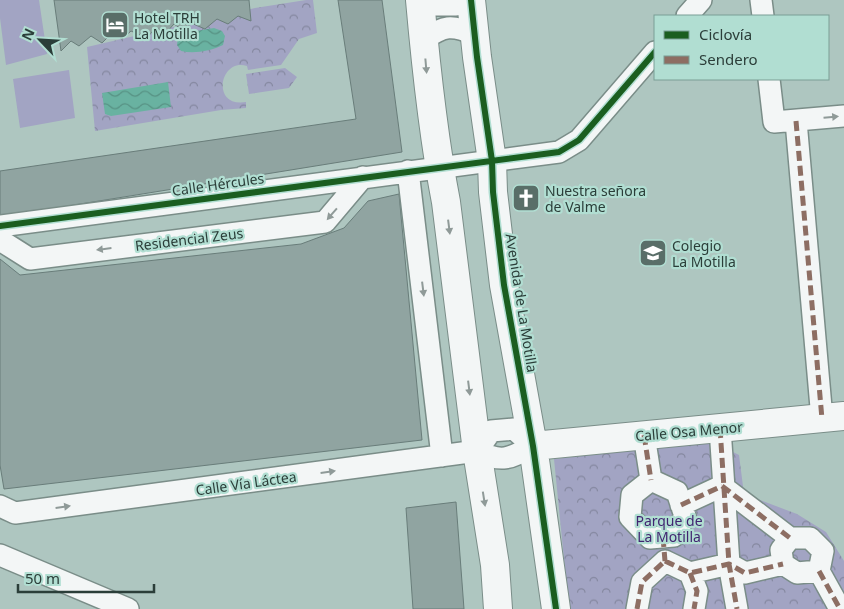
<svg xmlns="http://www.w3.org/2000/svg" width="844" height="609" font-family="'Noto Sans',sans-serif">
  <defs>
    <pattern id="forest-crowns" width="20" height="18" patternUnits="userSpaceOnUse" patternTransform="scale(1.25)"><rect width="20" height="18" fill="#a2a4c3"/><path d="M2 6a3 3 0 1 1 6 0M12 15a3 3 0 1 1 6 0" fill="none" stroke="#84879f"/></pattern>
    <pattern id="water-waves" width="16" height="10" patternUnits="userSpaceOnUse" patternTransform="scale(1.25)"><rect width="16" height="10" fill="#69b2a1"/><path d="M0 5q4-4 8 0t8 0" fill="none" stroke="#579284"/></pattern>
  </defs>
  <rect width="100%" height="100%" fill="#aec6c0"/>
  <path fill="url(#forest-crowns)" d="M306,0H313L317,33L299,39L281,65L248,70L247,66C220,57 210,108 246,102V108L221,110L95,131L87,47L255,8Z
    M285,68L297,77L289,88L249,94L246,74Z
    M713,442L739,455L744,494L797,514L826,532L844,561V609H569L554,459Z"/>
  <path fill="#a2a4c3" d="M0,0H39L47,54L6,65L0,18Z
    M69,70L75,118L20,128L13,79Z"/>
  <path fill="url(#water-waves)" d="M214,28L222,31L225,36L223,45C211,51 194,54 181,51L177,45L178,37L184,33Z
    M168,82L171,107L111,116L105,114L102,93Z"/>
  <path fill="#90a4a1" stroke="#697d7a" d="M54,0H249L251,21L238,16L228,24L217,19L205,29L191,23L184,31L174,24L165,34L156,27L147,38L131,31L122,39L112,33L102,43L91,36L79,46L71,41L61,51Z
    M338,0H382L402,152L0,217V171L356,119Z
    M399,194L422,440L4,489L0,465V259L20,275L301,244L344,228L368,201Z
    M456,502L464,609H413L406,508Z"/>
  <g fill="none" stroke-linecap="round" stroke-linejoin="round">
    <g stroke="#7a8d88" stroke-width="24">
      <path id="street" d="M428,0L435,5H456L461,0
        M761,0L763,16
        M687,16L701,0
        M424,39C444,26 451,24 474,34
        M769,79L774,122L844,116
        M796,121L822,419
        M408,171L442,456
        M0,226L559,152L579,140L655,52
        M0,240L30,259L325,222L363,177
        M720,428L729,564L737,609
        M514,429L533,446C509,459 502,463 477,451L491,431Z
        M644,435L651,480
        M651,480L677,492L685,516L674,536L650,538L630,517L632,495Z
        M722,486L790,538
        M681,505L722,486
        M0,506L15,513L477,451
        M0,555L128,609
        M665,561L690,573L729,564L745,573L783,564
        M819,571L797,573L783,564L781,550L790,538H810L823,551L819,571L840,609
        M690,573L697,591L694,609
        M637,609L642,582L665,561"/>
    </g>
    <g stroke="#7a8d88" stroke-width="30">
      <path id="secondary" d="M420,0C426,68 433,135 446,202L477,451L495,565L498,609
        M471,0L477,57L492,161L493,192L504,285L533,446L556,609
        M533,446L844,416"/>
    </g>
    <use href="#street" stroke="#f3f6f6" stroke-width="21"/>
    <use href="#secondary" stroke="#f3f6f6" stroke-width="28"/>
    <path stroke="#8d6e63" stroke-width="5" stroke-dasharray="10 5" stroke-linecap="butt" d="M796,121L822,419
      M720,428L729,564L737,609
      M644,435L651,480
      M722,486L790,538
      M681,505L722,486
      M663,537L665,561
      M665,561L690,573L729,564L745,573L783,564
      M819,571L840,609
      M690,573L697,591L694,609
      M637,609L642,582L665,561"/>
    <g stroke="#b1ded2" stroke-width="9">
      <path id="cycleway" d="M471,0L477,57L492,161L493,192L504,285L533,446L556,609
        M0,226L559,152L579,140L655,52"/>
    </g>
    <use href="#cycleway" stroke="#1b5e20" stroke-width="6"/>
  </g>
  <defs><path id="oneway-solid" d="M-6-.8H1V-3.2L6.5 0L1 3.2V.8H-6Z" transform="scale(1.25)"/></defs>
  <g fill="#8f9a98">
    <use href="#oneway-solid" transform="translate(426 66) rotate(85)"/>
    <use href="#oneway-solid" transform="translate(831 117) rotate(-5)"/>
    <use href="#oneway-solid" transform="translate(332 214) rotate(131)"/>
    <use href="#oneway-solid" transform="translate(449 227) rotate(83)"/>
    <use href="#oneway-solid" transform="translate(104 249) rotate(173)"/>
    <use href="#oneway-solid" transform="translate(423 289) rotate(83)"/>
    <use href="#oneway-solid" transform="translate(469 388) rotate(83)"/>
    <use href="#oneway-solid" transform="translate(328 472) rotate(-8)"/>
    <use href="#oneway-solid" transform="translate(484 499) rotate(81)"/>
    <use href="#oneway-solid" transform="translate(63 507) rotate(-8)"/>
  </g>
  <defs>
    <g id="hotel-square" transform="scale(1.4375)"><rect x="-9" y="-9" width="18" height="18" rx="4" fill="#596e68" stroke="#b1ded2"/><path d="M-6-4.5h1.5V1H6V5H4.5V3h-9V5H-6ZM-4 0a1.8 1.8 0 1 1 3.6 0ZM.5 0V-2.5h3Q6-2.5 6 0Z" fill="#fff"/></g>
    <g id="church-square" transform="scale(1.4375)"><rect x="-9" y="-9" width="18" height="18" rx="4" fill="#596e68" stroke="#b1ded2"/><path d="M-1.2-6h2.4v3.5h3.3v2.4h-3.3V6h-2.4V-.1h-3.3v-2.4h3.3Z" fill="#fff"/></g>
    <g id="school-square" transform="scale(1.4375)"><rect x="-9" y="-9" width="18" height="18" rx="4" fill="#596e68" stroke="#b1ded2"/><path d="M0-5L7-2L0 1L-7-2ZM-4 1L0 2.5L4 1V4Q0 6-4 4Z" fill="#fff"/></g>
  </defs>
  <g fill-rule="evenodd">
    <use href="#hotel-square" x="115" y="25"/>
    <use href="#church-square" x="526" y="198"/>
    <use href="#school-square" x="653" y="253"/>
  </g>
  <g text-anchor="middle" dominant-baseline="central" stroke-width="4.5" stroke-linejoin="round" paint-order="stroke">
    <g font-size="14" fill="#2b3e39" stroke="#b1ded2" text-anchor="start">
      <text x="134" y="17">Hotel TRH<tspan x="134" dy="16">La Motilla</tspan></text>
      <text x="545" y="190">Nuestra señora<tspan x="545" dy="16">de Valme</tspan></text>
      <text x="672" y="245">Colegio<tspan x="672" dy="16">La Motilla</tspan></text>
    </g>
    <g font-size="14" fill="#2b3e39" stroke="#b1ded2">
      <text transform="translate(218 184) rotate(-8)">Calle Hércules</text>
      <text transform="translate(189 239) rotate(-7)">Residencial Zeus</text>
      <text transform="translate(522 303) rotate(81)">Avenida de La Motilla</text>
      <text transform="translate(689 431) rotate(-5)">Calle Osa Menor</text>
      <text transform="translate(246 483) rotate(-8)">Calle Vía Láctea</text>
    </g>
    <g font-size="14" fill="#412571" stroke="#b1ded2">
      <text x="669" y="520">Parque de<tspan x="669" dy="16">La Motilla</tspan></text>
    </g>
  </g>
  <rect x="654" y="15" width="175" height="65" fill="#b1ded2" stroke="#7b9e95"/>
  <rect x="664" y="31" width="25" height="8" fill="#1b5e20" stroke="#7b9e95"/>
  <text x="699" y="40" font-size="15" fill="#2b3e39">Ciclovía</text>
  <rect x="664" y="56" width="25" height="8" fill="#8d6e63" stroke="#7b9e95"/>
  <text x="699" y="65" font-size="15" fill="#2b3e39">Sendero</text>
  <g transform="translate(40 40) rotate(295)" stroke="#b1ded2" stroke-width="4" paint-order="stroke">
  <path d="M0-4L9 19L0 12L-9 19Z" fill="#2b3e39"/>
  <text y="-8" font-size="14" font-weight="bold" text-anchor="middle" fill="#2b3e39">N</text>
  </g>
  <path d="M18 584v8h136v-8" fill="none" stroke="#2b3e39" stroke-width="2.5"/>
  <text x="25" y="584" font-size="15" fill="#2b3e39" stroke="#b1ded2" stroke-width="4" paint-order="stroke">50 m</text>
</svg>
